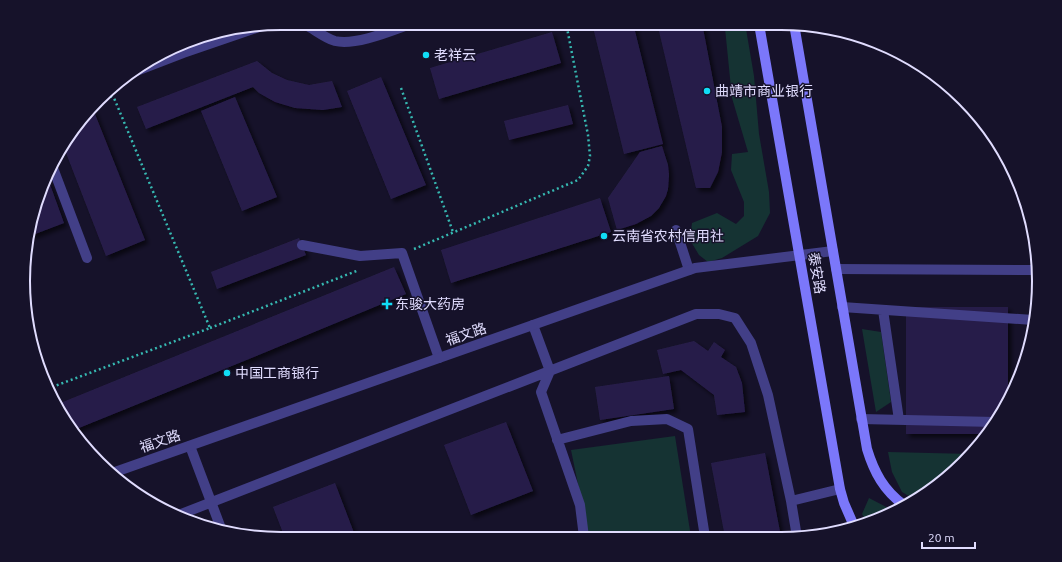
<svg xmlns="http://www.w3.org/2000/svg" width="1062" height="562" font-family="Ubuntu,'Noto Sans SC',sans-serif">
  <defs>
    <filter id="shadow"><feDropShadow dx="3.5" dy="3.5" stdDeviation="2" flood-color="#0009"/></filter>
  </defs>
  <rect width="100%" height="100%" fill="#16122a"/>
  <path fill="#153333" d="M723,23H745L754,76L759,134L769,192L770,213L758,236L722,258L708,262L699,255L690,240L692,223L717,213L736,224L744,216V202L731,170L732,154L748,152L732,98L725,28Z
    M862,329L881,332L891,402L876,412Z
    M675,436L691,537H589L571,450Z
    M888,452L972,454L938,486L914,499L902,492L892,472Z
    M869,498L894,511L880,519L867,523L862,514Z"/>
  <path fill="#281e4a" filter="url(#shadow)" d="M592,23H633L663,144L624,154Z
    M692,23H702L722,127V152L718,172L710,188H696L659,31Z
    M552,32L561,63L439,99L430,68Z
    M257,61L272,73L287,80L309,85L332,81L342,107L323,110L295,108L275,102L259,93L253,87L146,129L137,107Z
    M381,77L426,185L391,199L347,91Z
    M235,97L277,197L242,211L201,111Z
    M568,105L573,124L509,140L504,121Z
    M93,109L145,240L106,256L63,145L66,138Z
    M662,146L668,165L669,175L668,189L666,196L659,208L651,216L636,224L617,230L608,198L640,152Z
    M48,179L64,223L30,236L32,214Z
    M600,198L611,232L451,283L441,250Z
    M299,238L306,255L217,289L211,272Z
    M394,267L406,294L249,359L74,430L58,404Z
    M906,307H1008V401L987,434H906Z
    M694,341L708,351L714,342L725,350L721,357L736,367L742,383L745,412L717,415L714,395L681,370L663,374L657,350Z
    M669,376L674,409L600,420L595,387Z
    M506,422L533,491L471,515L444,445Z
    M765,453L781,537H725L711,463Z
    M335,483L356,538H285L273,507Z"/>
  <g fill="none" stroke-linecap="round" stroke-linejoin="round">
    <path stroke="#36b8b1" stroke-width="2.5" stroke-dasharray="2 3" stroke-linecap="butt" d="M401,88L453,232
      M414,249L578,180L588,166L590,156L588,135L566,23
      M210,328L359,270
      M52,387L210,328L114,98L107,94"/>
    <path stroke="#423f87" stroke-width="10" d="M53,168L87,258
      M676,230L689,270
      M302,245L360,256L402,253L439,358
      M836,269L1035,270
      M842,307L1033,320
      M883,310L899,420
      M533,325L550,371L541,392L580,505L584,537
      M861,419L995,422
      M557,440L631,421L667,419L688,429L705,537
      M190,446L222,531
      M791,501L840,489
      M176,516L696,314H719L735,318L751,343L768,395L791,501L797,537"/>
    <path stroke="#423f87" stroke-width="10" d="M302,23C313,28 324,38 335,41C356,46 393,30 413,23
      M131,73L183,53L262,26"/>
    <path stroke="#423f87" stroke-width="10" d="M115,472L695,268L833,251"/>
    <path stroke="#7b77fa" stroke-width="10" d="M759,24L840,489L844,503L854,526
      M794,24L867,449C874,472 884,491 904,505"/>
  </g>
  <g fill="#10ddf6" stroke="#16122a" stroke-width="1.5">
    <circle cx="426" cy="55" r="4"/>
    <circle cx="707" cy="91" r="4"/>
    <circle cx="604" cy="236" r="4"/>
    <path d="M385 298h4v4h4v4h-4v4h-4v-4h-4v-4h4z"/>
    <circle cx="227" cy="373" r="4"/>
  </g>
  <g text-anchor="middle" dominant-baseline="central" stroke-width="3" stroke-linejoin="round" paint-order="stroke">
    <g font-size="14" fill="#e0dcfe" stroke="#16122a" text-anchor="start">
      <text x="434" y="55">老祥云</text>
      <text x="715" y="91">曲靖市商业银行</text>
      <text x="612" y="236">云南省农村信用社</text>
      <text x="395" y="304">东骏大药房</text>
      <text x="235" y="373">中国工商银行</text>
    </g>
    <g font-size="14" fill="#e0dcfe" stroke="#16122a">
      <text transform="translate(817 273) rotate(80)">泰安路</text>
      <text transform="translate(466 334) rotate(-19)">福文路</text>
      <text transform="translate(160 441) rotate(-19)">福文路</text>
    </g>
  </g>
  <path d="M0 0H1062V562H0ZM281 30H781A251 251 0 0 1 1032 281V281A251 251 0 0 1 781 532H281A251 251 0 0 1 30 281V281A251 251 0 0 1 281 30Z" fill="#16122a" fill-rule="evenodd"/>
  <path fill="none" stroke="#e0dcfe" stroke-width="2" d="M281 30H781A251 251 0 0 1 1032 281V281A251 251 0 0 1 781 532H281A251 251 0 0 1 30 281V281A251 251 0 0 1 281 30Z"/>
  <path d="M922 542v6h53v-6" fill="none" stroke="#e0dcfe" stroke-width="2"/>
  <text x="928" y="542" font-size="12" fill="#e0dcfe" stroke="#16122a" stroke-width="3" paint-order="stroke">20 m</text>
</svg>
